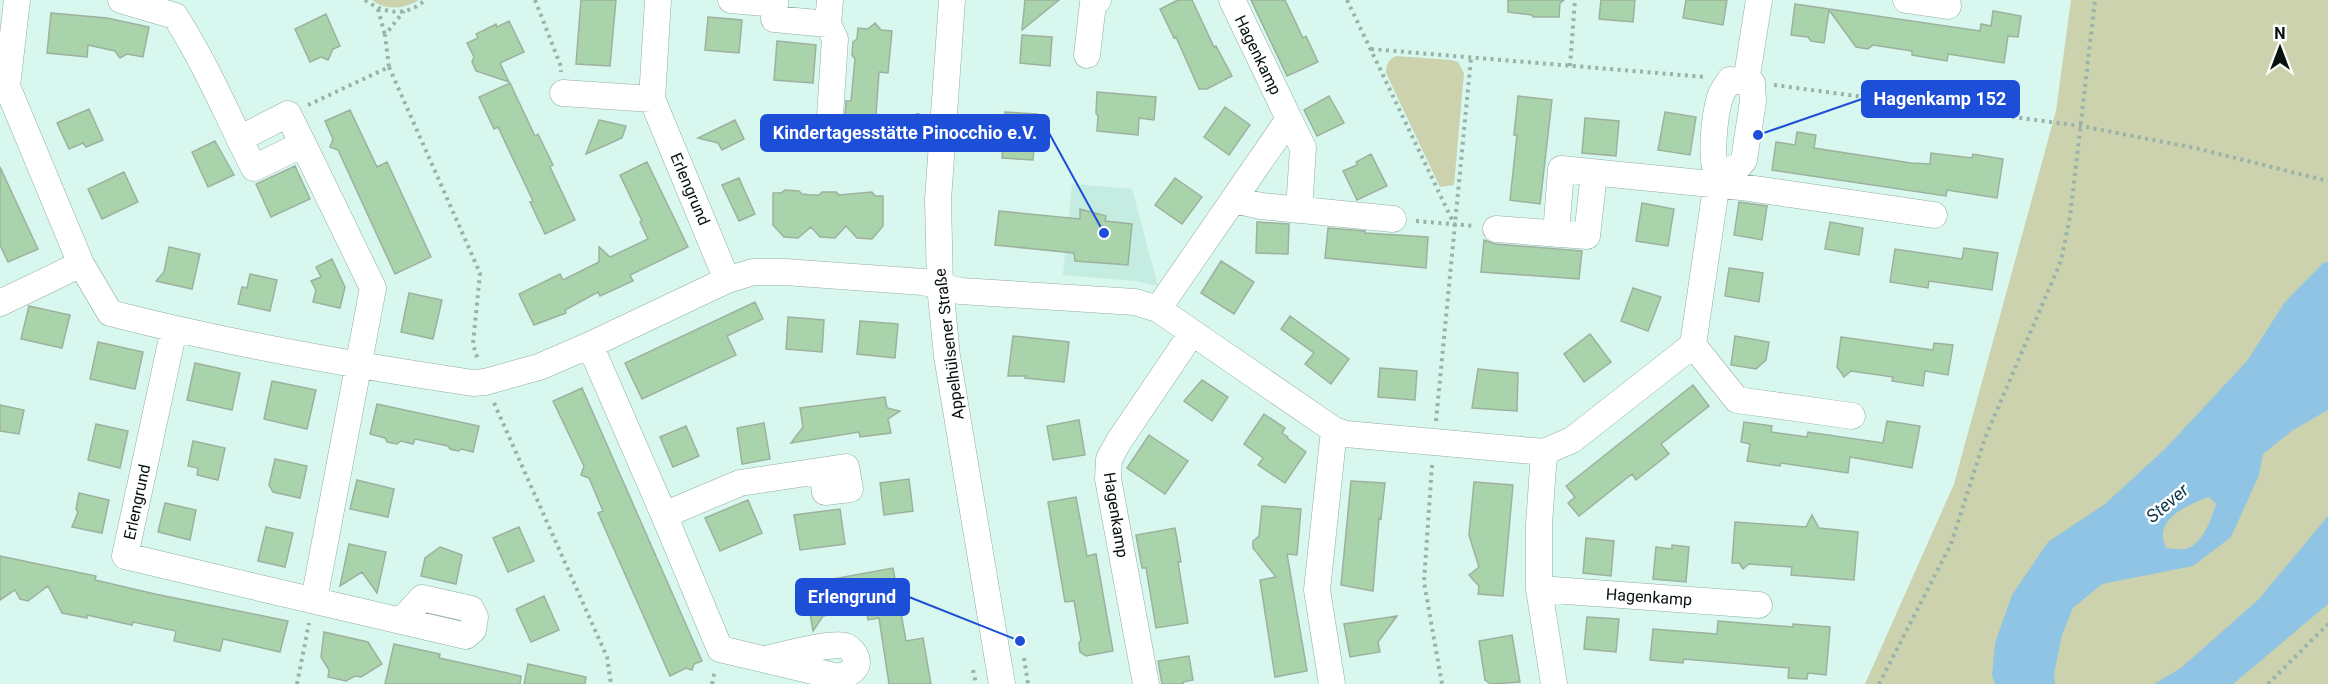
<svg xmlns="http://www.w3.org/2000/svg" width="2328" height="684" font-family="Roboto,sans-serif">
  <rect width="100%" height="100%" fill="#d8f7ee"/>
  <path fill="#c4ece0" d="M1072,184L1132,189L1158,286L1135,281L1063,275Z"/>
  <path fill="#cbd2ad" d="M372,0H419C404,9 386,11 372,0Z
    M2071,0H2328V684H1865L1954,484L2056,111Z
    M1396,56L1451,60L1458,62L1464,73L1454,185L1440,187L1386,73C1386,65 1388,60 1396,56Z"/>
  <path fill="#8fc4e4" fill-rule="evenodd" d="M2328,262V410L2293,430L2263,454L2259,475L2231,537L2193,566L2102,584L2073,608L2062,635L2054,674L2055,684H1995L1992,675L1995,643L2012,595L2048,542L2105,504L2165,449L2247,361L2285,302L2323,263ZM2209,497L2216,504C2211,519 2203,545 2185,549C2179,550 2171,548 2166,548C2165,544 2162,538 2163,534C2164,514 2193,503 2209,497Z
    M2328,516V604L2233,684H2154L2181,668L2259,599Z"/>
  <path fill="#a9d3ab" stroke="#9db19e" stroke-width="1.5" d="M581,0H616L610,66L576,64Z
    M1025,0H1059L1022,30Z
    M1178,0H1192L1214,47L1216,46L1232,76L1207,89H1199L1176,37L1174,38L1160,9Z
    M1251,0H1285L1303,38L1306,36L1318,62L1287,76Z
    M1508,0H1564L1560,3L1559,17H1533L1532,15L1508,12Z
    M1601,0H1635L1633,22L1599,19Z
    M1686,0H1727L1723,25L1683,18Z
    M1795,4L1980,31L1981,24L1991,26L1993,11L2021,16L2018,37L2008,36L2004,63L1948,54L1947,61L1912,55V51L1873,45L1868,49L1856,47L1829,10L1824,43L1811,41L1808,37L1791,35Z
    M51,13L107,18L149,27L143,57L127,54L120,58L115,51L88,45L87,57L47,53Z
    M326,14L340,46L333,49L328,60L321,57L310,62L295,29Z
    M708,17L742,20L739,53L705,50Z
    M509,21L524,52L500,63L509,82L476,71L472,62L474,57L467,43L478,38L476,34L496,24L497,27Z
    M875,23L881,30L892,31L888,73L879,72L876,114L879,117L876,151L835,148L837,129L842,125L845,118L846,101H851L855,59L852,55L853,42L857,39L858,28L868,29Z
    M1022,35L1052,37L1050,66L1020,63Z
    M777,41L816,45L813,83L774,80Z
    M510,83L535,136L538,134L553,165L550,167L575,220L545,234L530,202L533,201L498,127L494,129L479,97Z
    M1097,92L1156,97L1154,120L1139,118L1138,135L1097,131L1098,116L1096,113Z
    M1329,96L1344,123L1317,136L1304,110Z
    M1518,96L1552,100L1540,204L1510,200L1517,135H1514Z
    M1225,107L1250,125L1229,155L1204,137Z
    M89,109L103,140L86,147L83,143L69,149L57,123Z
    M350,110L377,167L387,162L431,257L395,274L338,150L330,147L333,139L325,121Z
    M1005,112L1037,114L1033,160L1002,158Z
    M1665,112L1696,117L1690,155L1658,150Z
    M1585,118L1619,121L1616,156L1582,153Z
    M599,120L626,126L622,138L586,154Z
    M735,120L744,139L722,150L718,143L698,138Z
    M1797,132L1816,135L1814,148L1911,163L1930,164L1931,153L1972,158L1973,154L2003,159L1997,198L1947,190L1946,196L1772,170L1776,142L1795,145Z
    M215,141L234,175L208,187L192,152Z
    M1371,154L1387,186L1357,200L1343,171L1357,165L1356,162Z
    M647,162L688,247L630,275L633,281L600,296L598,292L565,310L566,313L534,325L519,294L560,274L563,280L599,262V247L610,257L648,239L640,222L642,221L620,175Z
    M295,166L310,199L271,217L256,184Z
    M0,167L38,249L8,262L0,245Z
    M124,172L138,202L102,219L88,189Z
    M739,178L755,214L739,221L722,185Z
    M1175,178L1202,197L1182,224L1155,205Z
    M785,190L799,191L802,194L811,195H819L822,192H836L839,195L872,192L875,196H883V226L872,239L857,238L846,226L835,238L820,237L811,227L798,238L784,237L773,225V193H781Z
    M1739,202L1767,206L1762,240L1734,235Z
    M1642,203L1674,209L1668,246L1636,241Z
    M1080,209L1106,216L1105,221L1132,224L1128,265L1075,261L1074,253L995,245L999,211L1080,219Z
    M1257,222L1289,224L1288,254L1256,253Z
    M1830,222L1863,228L1859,255L1825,249Z
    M1328,228L1365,231V233L1428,237L1426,268L1325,258Z
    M1484,240L1495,244L1582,251L1579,279L1481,272Z
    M169,247L200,254L192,289L156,281L164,272Z
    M1964,248L1998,253L1992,290L1929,281L1928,288L1890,282L1895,249L1962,259Z
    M332,259L345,287L340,308L313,302L316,290L311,281L321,277L316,267Z
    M1221,261L1254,282L1234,314L1201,293Z
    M1729,268L1763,273L1759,302L1725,296Z
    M250,274L277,280L270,311L238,304L242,287L247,288Z
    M1633,288L1661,297L1648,331L1621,321Z
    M409,293L442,300L433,339L401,332Z
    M755,302L763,319L727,336L736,355L642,399L625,363Z
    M29,306L70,315L62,348L21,339Z
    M1290,316L1349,359L1331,384L1305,364L1314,353L1281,329Z
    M788,317L824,320L822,352L786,349Z
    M860,321L898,324L895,358L857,354Z
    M1590,334L1611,362L1584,382L1564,354Z
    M1013,336L1069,342L1064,382L1025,378L1026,376H1008Z
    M1735,336L1769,342L1766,360L1756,369L1731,365Z
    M1841,337L1933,350L1934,343L1953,345L1948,375L1925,371L1923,386L1892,381L1893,377L1851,371L1844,377L1837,367Z
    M98,342L143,352L135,389L90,379Z
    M195,363L240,373L232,410L187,400Z
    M1380,368L1417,371L1415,400L1378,397Z
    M1478,369L1518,373L1517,411L1472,408Z
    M1202,380L1228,397L1212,421L1184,401Z
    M272,381L316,390L307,429L264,419Z
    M1693,385L1709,406L1661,444L1669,454L1636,480L1632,474L1579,516L1568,503L1575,497L1566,486Z
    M582,388L702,661L694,664L692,670L686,668L670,676L598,513L603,511L589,478L581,475L584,466L553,401Z
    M885,397L887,408L900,411L888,419L891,433L860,437L859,432L791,443L803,427L800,408Z
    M377,404L479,426L473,452L462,449L458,451L450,449L448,446L415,439L413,444L401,441L397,444L387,442L385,438L370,434Z
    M0,405L24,410L19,434L0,431Z
    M1264,414L1285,428L1282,433L1288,437L1287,438L1306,452L1285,483L1258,465L1263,458L1244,444Z
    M1079,420L1085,455L1053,460L1047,426Z
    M1887,421L1920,426L1912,468L1850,457L1848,473L1781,463L1780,466L1747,461L1750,444L1741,442L1744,422L1772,426L1771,432L1807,437L1808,432L1883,443Z
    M764,423L770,459L742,464L737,428Z
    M96,424L128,431L120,468L88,460Z
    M686,426L699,456L673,467L660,437Z
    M1149,435L1188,461L1165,494L1127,468Z
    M193,441L225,448L218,480L197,475L198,468L188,466Z
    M275,459L307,466L300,498L273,492L269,485Z
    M909,479L913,511L884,515L880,483Z
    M357,480L394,489L388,517L350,509Z
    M1351,481L1385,483L1381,519L1379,518L1373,591L1341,585Z
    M1474,482L1513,485L1503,596L1478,594L1479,586L1469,575L1479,567L1469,535Z
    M79,493L109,500L102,533L72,527L78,512L76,509Z
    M1076,497L1087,556L1096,554L1113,651L1086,656L1080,652L1079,643L1081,640L1074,601L1065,602L1048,502Z
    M748,500L762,533L720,551L705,518Z
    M165,503L196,510L190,540L158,532Z
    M1262,506L1301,509L1297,555L1287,554L1307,671L1275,677L1260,580L1276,577L1253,548V541L1259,536Z
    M840,509L845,544L800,550L794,515Z
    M1812,515L1819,528L1858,532L1854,580L1791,575L1792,567L1749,564L1743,569L1739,563H1732L1735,522L1806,527Z
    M266,527L293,533L285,567L258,561Z
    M519,527L534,561L508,572L493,538Z
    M1175,528L1181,562H1178L1188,623L1156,628L1146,568H1142L1136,535Z
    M1586,538L1614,541L1611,576L1583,573Z
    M349,544L386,552L377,593L362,572L340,586Z
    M1672,545L1689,547L1686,582L1653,579L1656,547L1672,549Z
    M440,547L462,555L456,584L421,576L425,558Z
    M0,556L96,576L95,580L155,594L288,621L282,644L280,652L223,639L220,651L174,641L176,631L133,622L132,625L87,615V618L62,613L48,586L28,601L20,599L15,590L0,600Z
    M893,568L906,641L923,638L931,684H889L879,618L868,620L866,609L823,616L813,631L805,584Z
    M544,596L559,630L531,642L516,609Z
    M1397,616L1378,642L1380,652L1350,657L1344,624Z
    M1587,617L1619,619L1616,652L1584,649Z
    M1718,621L1793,627V624L1830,627L1826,675L1808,673L1807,679L1788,678L1789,668L1684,659L1683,663L1650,660L1653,629L1717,634Z
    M324,632L368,642L382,664L361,677L355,676L346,681L328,677L329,670L321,657Z
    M1512,635L1520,682L1491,684L1485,680L1479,641Z
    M394,644L440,654L439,658L521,676L520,684H385Z
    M1189,656L1193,680L1183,682V684H1162L1158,661Z
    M528,664L586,677L585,684H524Z"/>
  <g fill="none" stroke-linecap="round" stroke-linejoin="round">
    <g stroke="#90ada5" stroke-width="27">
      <path id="minor" d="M17,0L7,86L81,264L110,313C230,344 351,365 473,383L485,382L539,367L590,345L727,280L753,272H785L923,282L960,291L1135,302L1158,309L1334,430L1346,434L1544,452L1572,440L1693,345L1718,174C1709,160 1715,114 1720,97C1722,91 1727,85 1730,80L1752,83L1753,101L1744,160L1739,166L1718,174
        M121,0L175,16C206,64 228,117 254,168L303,144L288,114L239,139
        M658,0L652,99L727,280
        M731,0L775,4
        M775,0L774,19L828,24L830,0
        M952,0L938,200L940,286L947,356L1002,684
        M1906,0L1948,6
        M828,24L835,39L830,116
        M1087,55L1093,3L1098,0
        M1746,82L1759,0
        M563,93L652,99
        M1289,119L1303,148L1299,210
        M303,144L373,288L314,600
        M1234,200L1261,206L1393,219
        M1496,229L1587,236L1594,173
        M1556,234L1561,169L1741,187L1934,215
        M0,303L81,264
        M1158,309L1289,119L1232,0
        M174,329L125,556C239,583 352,610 466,636L473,630L475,617L471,609L422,598L401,621
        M590,345L664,515L720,649L838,677C849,674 862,668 855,655C853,652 850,647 845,646C829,642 784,655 766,659
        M1693,345L1737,400L1852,416
        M1544,452L1539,525V589L1554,684
        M664,515L740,483L846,467L850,489L825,492L822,471
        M1539,589L1759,605
        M1146,684L1108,479L1109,459L1119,441L1192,333
        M1332,684L1317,590L1334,430"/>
    </g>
    <path stroke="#99b2aa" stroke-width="4" stroke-dasharray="3 4.5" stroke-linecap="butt" d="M365,0C384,14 407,17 425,0
      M535,0L560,64L561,72
      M1347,0L1454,224
      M378,9L385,35
      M1371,49L1705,77
      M1570,66L1575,0
      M389,67L480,273L473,344L478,360
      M1774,85L2081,126L2195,148L2328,181
      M308,105L389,67L385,35L404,11
      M916,146L918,111
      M1416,221L1474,226
      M494,403L607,657L611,684
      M1436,421L1471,58
      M1432,465L1424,582L1442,684
      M1024,658L1028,684
      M973,670L976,684
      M297,684L309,623
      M712,684L715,670
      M1879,684L1951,544L1985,438L2061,261L2070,217L2095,0
      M2268,684L2328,624"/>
    <use href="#minor" stroke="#fff" stroke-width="26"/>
  </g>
  <g text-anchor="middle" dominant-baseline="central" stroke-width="5" stroke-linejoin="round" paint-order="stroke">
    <g font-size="16" fill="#07120f" stroke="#fff">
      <text transform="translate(1258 55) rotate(64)">Hagenkamp</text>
      <text transform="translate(690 189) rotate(67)">Erlengrund</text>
      <text transform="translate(949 344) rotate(-97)">Appelhülsener Straße</text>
      <text transform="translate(137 502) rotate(-78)">Erlengrund</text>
      <text transform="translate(1116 515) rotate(81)">Hagenkamp</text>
      <text transform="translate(1649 597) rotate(4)">Hagenkamp</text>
    </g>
    <g font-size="18" font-style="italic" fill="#08354b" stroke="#fff">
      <text transform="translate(2167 503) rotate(-40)">Stever</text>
    </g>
  </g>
  <path fill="none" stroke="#1d4ed8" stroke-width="2" d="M1758 135L1862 99M1104 233L1049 133M1020 641L909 597"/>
  <g fill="#1d4ed8" stroke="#fff" stroke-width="2">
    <circle cx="1758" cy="135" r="6"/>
    <circle cx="1104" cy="233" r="6"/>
    <circle cx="1020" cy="641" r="6"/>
  </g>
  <g fill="#1d4ed8" stroke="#1d4ed8" stroke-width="2">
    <rect x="1862" y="81" width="157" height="36" rx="6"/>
    <rect x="761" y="115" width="288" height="36" rx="6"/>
    <rect x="796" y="579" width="113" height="36" rx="6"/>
  </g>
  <g font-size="18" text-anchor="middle" font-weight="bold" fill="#fff">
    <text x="1940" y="105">Hagenkamp 152</text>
    <text x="905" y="139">Kindertagesstätte Pinocchio e.V.</text>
    <text x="852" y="603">Erlengrund</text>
  </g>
  <g transform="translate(2280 48)" stroke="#ffffff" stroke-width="4.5" paint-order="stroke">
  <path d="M0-4.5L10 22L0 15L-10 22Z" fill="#07120f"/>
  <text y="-9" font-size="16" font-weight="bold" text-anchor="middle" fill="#07120f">N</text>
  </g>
</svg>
